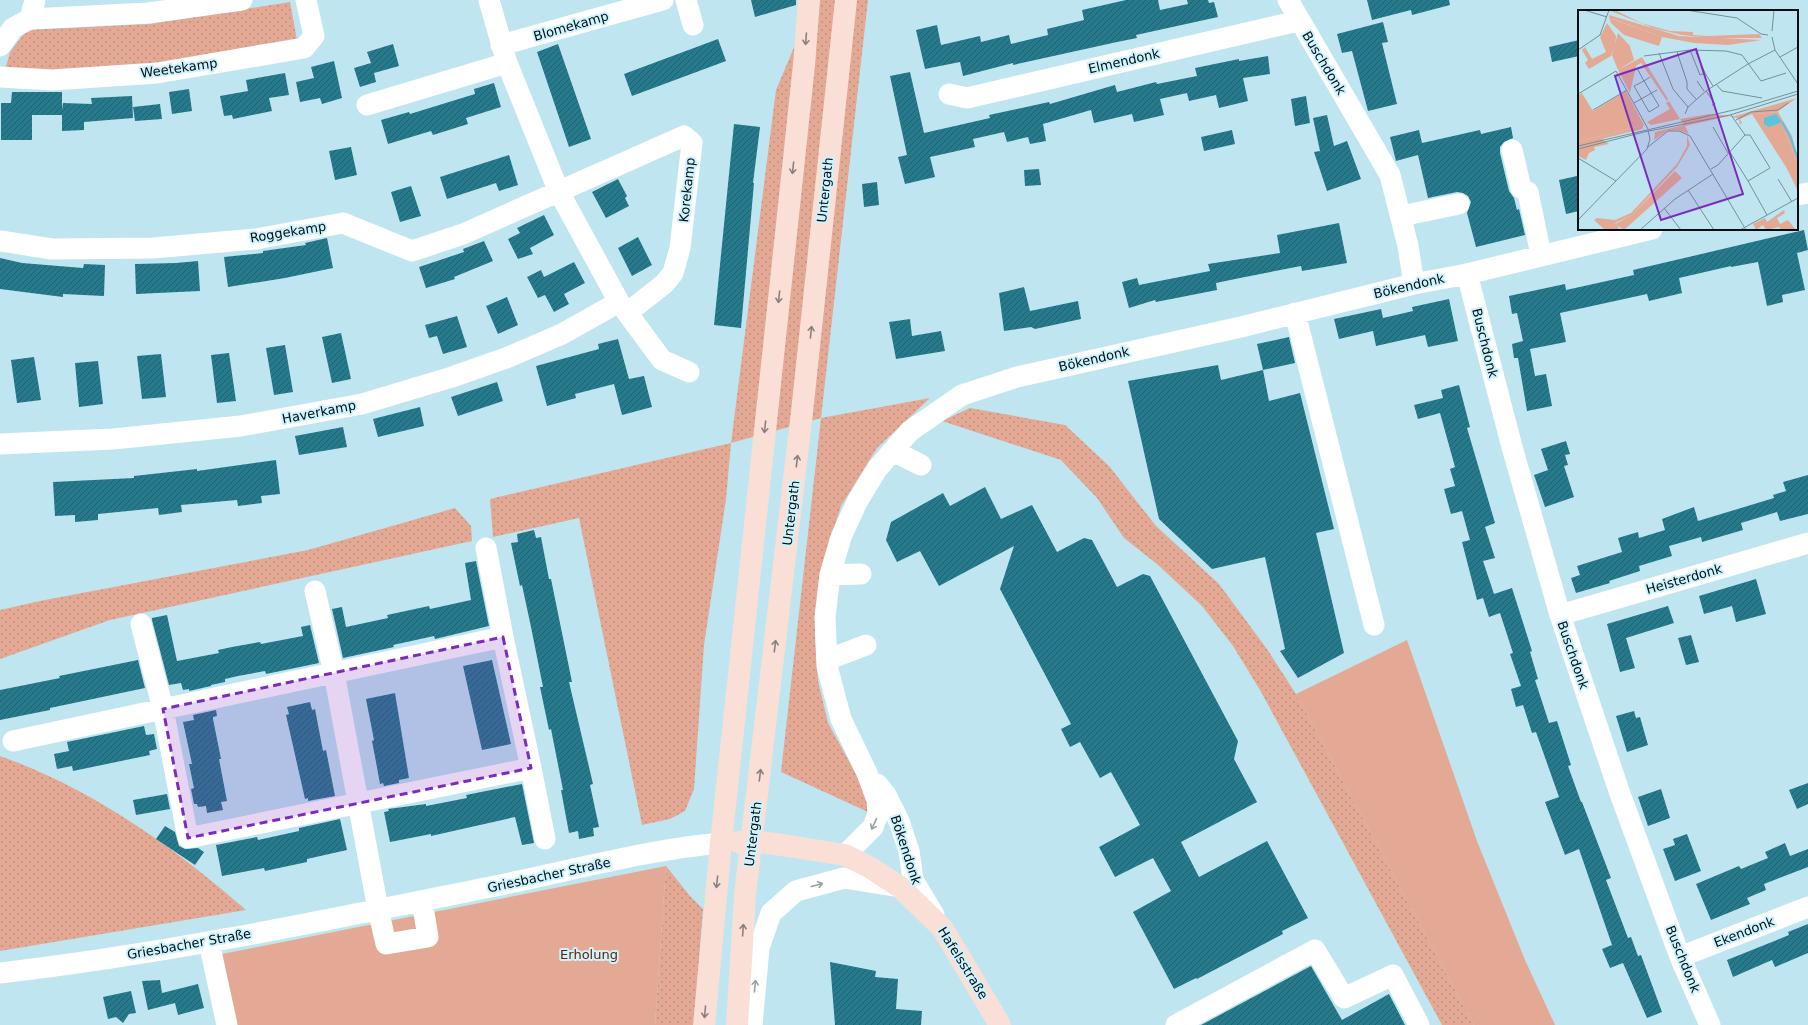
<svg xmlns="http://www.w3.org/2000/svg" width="1808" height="1025" font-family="'DejaVu Sans',sans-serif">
  <defs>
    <pattern id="grass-dots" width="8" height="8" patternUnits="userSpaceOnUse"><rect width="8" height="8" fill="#e3a994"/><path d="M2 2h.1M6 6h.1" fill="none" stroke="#c1907f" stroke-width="1.8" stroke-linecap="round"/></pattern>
    <pattern id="building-hatch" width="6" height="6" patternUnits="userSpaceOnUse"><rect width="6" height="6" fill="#267a8c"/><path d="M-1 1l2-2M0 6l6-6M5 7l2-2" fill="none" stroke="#1f6271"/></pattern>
  </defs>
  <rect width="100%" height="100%" fill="#bfe6f0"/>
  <path fill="url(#grass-dots)" d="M814,0H868L821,418L930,398L877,448L841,506L820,572L815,637L818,681L828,723L861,783L869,804L868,812L781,772L821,418L731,443L726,499L704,645L694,789L685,811L670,819L642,825L579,518L493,537L490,499L731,443L776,90Z
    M290,2L297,40L165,65L24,74L5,70L10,52L27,30L150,24Z
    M970,408L1065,425L1109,466L1156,526L1219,584L1267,649L1296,694L1474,1025H1442L1260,690L1233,646L1202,606L1157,564L1124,538L1097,498L1061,460L942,421Z
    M455,508L471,526L472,541L110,620L0,659V610L40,601L308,550Z
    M0,756C91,788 174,847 246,910L0,951Z
    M666,866L690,896L703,909L694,1025H655Z"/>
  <path fill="#e3a994" d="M1407,640L1477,841L1525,960L1555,1025H1474L1296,694Z
    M666,866L655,1025H234L217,955Z"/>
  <path fill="url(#building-hatch)" d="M751,0H796V5L755,17Z
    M1126,0H1158L1160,10L1188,4L1187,0H1208L1209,3L1214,2L1218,17L1136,35L1137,38L1117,42L1013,65V63L963,76L960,62L925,69L916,30L937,25L941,45L980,36L981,42L1009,35L1011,44L1048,35L1047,29L1084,20L1082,10Z
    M1367,0H1449L1450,5L1412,15L1411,10L1372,20Z
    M1383,22L1388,42L1382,43L1397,104L1368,111L1352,51L1342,53L1337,34Z
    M718,39L726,61L632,96L624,74Z
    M1579,40V56L1552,62L1549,47Z
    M393,44L399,66L374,73L376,82L360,87L354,68L371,63L367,52Z
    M558,44L591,139L569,147L537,52Z
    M1268,56L1270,74L1243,78L1248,101L1219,108L1216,95L1189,101L1187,93L1160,99L1164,115L1134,122L1132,114L1094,123L1091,110L1043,124L1046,141L1030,144L1028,137L1007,142L1004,132L973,139L975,147L930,157L935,177L905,184L898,157L907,155L890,76L910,72L924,133L990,118L989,115L1049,102L1050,104L1115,85L1117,92L1156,82L1157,84L1197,76L1195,68L1239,59V61Z
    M334,61L342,98L322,104L320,98L300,102L296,82L314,78L311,67Z
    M285,73L289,95L269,98L272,111L233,119L232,115L224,116L220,96L248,91L246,80Z
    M494,83L501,107L466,118L468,124L433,135L431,131L388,144L381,120L409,112L410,114L475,94L474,89Z
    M189,89L192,111L172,114L169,92Z
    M12,92H62V110L63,103L92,104L91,98L132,96L133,118L84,122V130L62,131V115H32V140H1V103H11Z
    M1306,96L1310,123L1295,126L1291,99Z
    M160,104L162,119L135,121L133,107Z
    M1327,115L1334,146L1347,141L1361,179L1327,191L1314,152L1320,151L1313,118Z
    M734,124L760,127L753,183H754L741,328L714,325Z
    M1511,127L1513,138L1504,142L1500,147V153L1509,191L1514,198L1517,210L1519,209L1525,235L1476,247L1467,213L1471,202L1468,196L1463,193L1457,192L1428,198L1418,155L1396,161L1390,137L1419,130L1422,143L1480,130L1481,134Z
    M1232,130L1235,144L1204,151L1201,137Z
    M351,147L357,175L335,180L329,151Z
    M509,155L518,185L499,191L496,183L447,199L440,177Z
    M1039,169L1041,185L1025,186L1024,170Z
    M1577,176L1579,185V211L1566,214L1559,180Z
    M618,179L627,196L625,198L629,206L606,218L592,192Z
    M877,182L879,205L864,207L862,184Z
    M411,186L421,216L400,222L391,192Z
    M544,215L554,235L530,248L533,254L518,259L508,239L520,233L517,228Z
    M1339,223L1347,263L1302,271L1301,266L1240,278L1216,283L1217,290L1156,302L1155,300L1129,308L1122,282L1137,278L1139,285L1210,271L1208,264L1280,253L1277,235Z
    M1804,230L1808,250L1797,253L1805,290L1782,295L1783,302L1767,306L1758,262L1731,267V266L1679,278L1682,293L1649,301L1647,294L1560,313L1566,342L1530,349L1535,376L1546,374L1552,406L1527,411L1518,358H1514L1512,344L1523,341L1517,313L1512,314L1509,296L1565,284L1566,290L1634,275L1633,270Z
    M638,237L652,265L632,276L618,248Z
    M327,238L333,268L285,278L228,287L224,257L263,253V251L306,245L305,243Z
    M484,241L493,261L454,277L455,279L426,288L419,267L464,252L463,249Z
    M0,258L22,263L83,268L84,264L105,265L104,296L63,294V297L0,289Z
    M198,261L200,291L136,294L135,264L176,263Z
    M574,262L585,283L564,294L569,304L554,312L545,295L538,298L527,277L541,270L544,277Z
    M1024,287L1030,311L1078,301L1081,319L1035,329L1031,327L1004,331L999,293Z
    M507,297L518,325L498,334L486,306Z
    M1449,299L1458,341L1428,347L1425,335L1376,346L1373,331L1339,339L1334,319L1381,309L1383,318L1413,311L1412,307Z
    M457,316L467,347L443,354L437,336L429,338L425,325Z
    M910,319L912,336L941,331L945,351L896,359L889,322Z
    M341,333L351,379L332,383L322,337Z
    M1289,337L1295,363L1263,370L1257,344Z
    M618,339L629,379L644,376L652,407L622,415L614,384L575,394L576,398L547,406L536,366L599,349L598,344Z
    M285,345L293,392L274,395L266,348Z
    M229,353L236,401L217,403L211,355Z
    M161,354L166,397L142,399L137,356Z
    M34,357L41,400L17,403L11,360Z
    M98,361L103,404L79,407L75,363Z
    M1218,365L1221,380L1263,370L1269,401L1300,393L1334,529L1316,533L1344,653L1298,678L1280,651L1285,649L1265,557L1212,569L1159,519L1128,381Z
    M497,382L503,401L458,416L451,397Z
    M1459,385L1470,427L1467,428L1495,523L1485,527L1495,558L1483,561L1494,594L1512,588L1532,651L1530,652L1538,679L1535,680L1549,723L1557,721L1571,765L1568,766L1581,802H1582L1611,878L1606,880L1628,938L1631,937L1638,956L1641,955L1662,1012L1647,1018L1623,963L1610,968L1602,949L1612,945L1579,849L1565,855L1545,802L1559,797L1536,732L1532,733L1523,705L1516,707L1511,689L1521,686L1510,654L1513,653L1500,613L1489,617L1483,598L1477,600L1462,542L1470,540L1462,511L1451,514L1444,489L1455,486L1450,469L1455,467L1440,413L1418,419L1414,405L1443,398L1441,390Z
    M420,407L424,426L378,437L373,419Z
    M343,427L347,447L299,455L295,436Z
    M1566,441L1570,454L1565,455L1568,465L1564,466L1574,497L1545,507L1534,475L1548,470L1541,449Z
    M276,460L280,494L261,496L262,503L238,506L237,500L181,505L182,512L159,515L158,508L98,514V520L75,522V515L55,516L53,482L134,478V476L197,469V471Z
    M1808,475V514L1780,521L1777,512L1741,523L1743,530L1702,542L1701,537L1669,546L1672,556L1639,566L1640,571L1609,581L1610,583L1576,593L1571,578L1580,575L1577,566L1622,552L1618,538L1638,532L1639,538L1665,530L1662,519L1694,507L1698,521L1774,498L1773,495L1786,491L1783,482Z
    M985,487L1001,519L1032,505L1057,552L1084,538L1092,540L1117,587L1143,574L1150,576L1238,741L1234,759L1257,802L1181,842L1199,877L1267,841L1308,918L1282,931L1283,934L1197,979L1196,978L1174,989L1133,912L1171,891L1153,858L1115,877L1099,847L1140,825L1111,772L1100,778L1080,742L1070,747L1061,729L1071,724L1000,589L1014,546L939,586L920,551L897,562L886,540L891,522L943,493L950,506Z
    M534,530L536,538L541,537L549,579H551L572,682H569L593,784L590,785L599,827L593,828L594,836L579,839L578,831L569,833L561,790H563L551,729L549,730L540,687H543L531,627L522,585L520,586L511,543L518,542L517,534Z
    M476,561L489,626L435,639L434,636L393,645L394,647L343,658L332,609L342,607L346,627L388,618L387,615L429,606L430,609L471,600L465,563Z
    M1756,579L1766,614L1736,622L1732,606L1704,614L1699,596Z
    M1668,606L1674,623L1626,638L1635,668L1620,672L1607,624Z
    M167,615L177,661L219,653L218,650L232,647L260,642L261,644L303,636L301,627L310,625L319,663L266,674L265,671L238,676L225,679V682L211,685V686L189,691V689L183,690L181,683L169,685L152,620V618Z
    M1691,635L1699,662L1686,665L1678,638Z
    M138,660L145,688L50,708V710L0,720V690L60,678L59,676Z
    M492,660L511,744L482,750L463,666Z
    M395,693L409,778L399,780V783L384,786L383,783L380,784L376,762L372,741L374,740L366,699Z
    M310,702L312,710L315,709L323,751L326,750L335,796L308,801V798L305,799L286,715L289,714L287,707Z
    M216,710L217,716L213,717V719L221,759H219L227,801L221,802L223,810L207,813L206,806L198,807L197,804H194L191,789L194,788L189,764H192L183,722L194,720L193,715Z
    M1634,711L1636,718L1640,717L1648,745L1627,752L1616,716Z
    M144,726L146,735L154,734L157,749L149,751L150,755L73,771L72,766L57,769L54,754L69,751L67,742Z
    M1808,783V804L1797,809L1789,790Z
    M522,784L534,843L522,845L515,817L431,836V834L390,842L384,812L389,811L388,809L426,804V806L467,798L466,795Z
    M1661,789L1670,818L1648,826L1638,797Z
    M167,794L170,809L136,815L133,800Z
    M340,819L347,850L307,859V862L265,871L264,868L222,876L216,845L257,837L258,840L299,831V828Z
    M165,826L175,832L179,846L185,849L198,848L204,852L195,865L156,839Z
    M1687,834L1701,871L1675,881L1663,849L1675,845L1673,839Z
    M1785,843L1790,856L1808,849V867L1764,884L1766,890L1747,898L1750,904L1711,920L1696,884L1739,866L1741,869L1768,858L1765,852Z
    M1808,924V953L1775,967L1772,960L1733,977L1727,960L1789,935L1788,932Z
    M830,962L876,971L875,977L898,979L896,1009L922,1011L921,1025H835Z
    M1311,966L1342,1020L1389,994L1405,1025H1201Z
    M160,980L162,993L198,984L204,1008L178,1015L175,1003L148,1010L142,981Z
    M131,991L136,1013L129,1014L123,1023L116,1017L108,1019L103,997Z"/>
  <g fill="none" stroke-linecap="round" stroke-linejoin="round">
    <path stroke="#fff" stroke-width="21" d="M489,0L507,63L559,192L619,302L662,360L689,372
      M686,0L693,25
      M1288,0L1390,175L1408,246L1414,284
      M30,19L148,13L242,0
      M501,45L663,0
      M0,46L13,28L30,19L35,0
      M0,77L52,80L157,73L304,48L314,36L306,0
      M949,94L967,98L1298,21
      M367,105L507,63
      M1512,150L1521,188L1528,192L1541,255
      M1797,195L1808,193
      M1401,216L1459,204
      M0,241L52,249L153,248L256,239L343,223L412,251L463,234L684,136L692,143L680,248L673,273L664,284L627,313
      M1467,274L1512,447L1560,615L1619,791L1680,957L1710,1025
      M1295,313L1374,625
      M0,444L113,439L241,426L362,404L452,377L506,358L562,334L619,302
      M893,451L921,465
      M486,548L503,637
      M830,575L861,574
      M315,591L334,673L378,909L386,944L428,937L422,901
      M1560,615L1808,543
      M503,637L531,768L188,838L163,709Z
      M827,660L866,645
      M13,741L163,709L141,624
      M531,768L545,839
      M877,784L886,795L899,821L909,851L913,880L934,915
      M845,855L873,827L878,814L877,800L867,773L841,719L827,666L825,617L830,575L841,537L857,502L877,469L910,431L962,395L1017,377L1241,327L1414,284L1467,274L1652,229
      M209,942L227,1025
      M1680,957L1808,907
      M0,973C165,954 327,920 490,887C567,872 643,850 721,843
      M752,1025L759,948L771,913L796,891L844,878L900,887
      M1176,1025L1315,950L1344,998L1393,975L1419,1025"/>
    <path stroke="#f9dfd6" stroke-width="22" d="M738,842L753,841L782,845L845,855L871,868L900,887L943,929L1000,1025
      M704,1025L721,843L804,65L809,0
      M737,1025L745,895L802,412L846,0"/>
  </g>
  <defs><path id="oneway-shaft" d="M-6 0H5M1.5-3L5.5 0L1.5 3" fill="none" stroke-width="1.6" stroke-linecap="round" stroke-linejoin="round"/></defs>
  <g stroke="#8a817e">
    <use href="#oneway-shaft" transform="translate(806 39) rotate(94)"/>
    <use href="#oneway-shaft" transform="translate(793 168) rotate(96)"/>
    <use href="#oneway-shaft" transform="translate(779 297) rotate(96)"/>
    <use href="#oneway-shaft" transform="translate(811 332) rotate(-84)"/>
    <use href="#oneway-shaft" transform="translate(765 427) rotate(96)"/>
    <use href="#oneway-shaft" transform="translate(797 461) rotate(-83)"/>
    <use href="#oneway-shaft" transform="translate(775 646) rotate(-83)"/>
    <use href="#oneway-shaft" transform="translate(760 775) rotate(-83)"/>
    <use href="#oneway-shaft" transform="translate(717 882) rotate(96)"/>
    <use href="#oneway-shaft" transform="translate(743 930) rotate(-86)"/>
    <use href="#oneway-shaft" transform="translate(705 1012) rotate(95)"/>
  </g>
  <g stroke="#9a9fa0">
    <use href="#oneway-shaft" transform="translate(874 824) rotate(115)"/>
    <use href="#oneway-shaft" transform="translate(817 885) rotate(-15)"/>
    <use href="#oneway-shaft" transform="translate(755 986) rotate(-84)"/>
  </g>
  <path fill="#7b2cbf" fill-opacity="0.2" stroke="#7b2cbf" stroke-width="3" stroke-dasharray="8 5" stroke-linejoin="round" d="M503,637L531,768L188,838L163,709Z"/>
  <g text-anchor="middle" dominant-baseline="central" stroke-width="4" stroke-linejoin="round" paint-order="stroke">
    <g font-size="13" fill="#030f12" stroke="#ccf3fe">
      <text transform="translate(571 26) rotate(-16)">Blomekamp</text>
      <text transform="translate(1124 61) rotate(-13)">Elmendonk</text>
      <text transform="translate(1324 63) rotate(59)">Buschdonk</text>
      <text transform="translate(179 68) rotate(-8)">Weetekamp</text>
      <text transform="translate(687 190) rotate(-84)">Korekamp</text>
      <text transform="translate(825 190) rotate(-84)">Untergath</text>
      <text transform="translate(288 232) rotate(-9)">Roggekamp</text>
      <text transform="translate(1409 286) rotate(-13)">Bökendonk</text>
      <text transform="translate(1485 343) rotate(76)">Buschdonk</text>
      <text transform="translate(1094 359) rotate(-13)">Bökendonk</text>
      <text transform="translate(319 412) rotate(-11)">Haverkamp</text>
      <text transform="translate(791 513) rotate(-83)">Untergath</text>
      <text transform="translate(1684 579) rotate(-16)">Heisterdonk</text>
      <text transform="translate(1573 655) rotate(71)">Buschdonk</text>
      <text transform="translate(753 834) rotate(-83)">Untergath</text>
      <text transform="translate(906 850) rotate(72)">Bökendonk</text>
      <text transform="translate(549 875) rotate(-12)">Griesbacher Straße</text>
      <text transform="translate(1744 932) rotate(-21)">Ekendonk</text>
      <text transform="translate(189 944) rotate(-10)">Griesbacher Straße</text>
      <text transform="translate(1683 959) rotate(68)">Buschdonk</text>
      <text transform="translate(963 963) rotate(58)">Hafelsstraße</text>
    </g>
    <g font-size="13" fill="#662103" stroke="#ccf3fe">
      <text x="589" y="954">Erholung</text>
    </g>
  </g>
  <g transform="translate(1578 10)">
    <rect width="220" height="220" fill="#bfe6f0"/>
    <path d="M37,0L63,13L92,21L115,22V25L129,26L181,24L184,28H135L104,25L75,18L33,1ZM31,5L101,26L184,30L150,35L116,33L84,27L35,9L32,11ZM64,47L90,89L89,91L63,53L58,56L52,83L40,60ZM219,88L199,102L177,104L204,116L220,153V181L208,157L174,104L162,109L164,113L162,115L161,109L152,106L107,116L111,124L100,120L89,121L76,130L77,122L106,115L102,109L73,115L69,112L92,99L88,93L91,91L102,109L131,104L157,106ZM66,115L64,119L24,129L31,134L16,137L17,140L11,143L8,150L0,146V132ZM109,125L112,135L99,157L54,205L37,213L41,218L39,220H27L16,210L19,208L37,210L53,203L99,154L109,136Z" fill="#e3a994"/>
    <path d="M40,23L52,36L56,50L40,60L34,45ZM200,102L214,126L220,153L204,116L188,122L177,104Z" fill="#e3a994"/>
    <path d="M34,9L84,27L81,36L46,25L32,12ZM29,13L38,26L37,36L33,46L11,59L7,53L10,50L4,40L7,37L14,49L28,42L22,27ZM48,81L66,115L0,132V85L4,83L15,101ZM97,161L104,168L46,220L37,214L54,205ZM206,200L207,203L199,208L202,214L210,210L218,220H203L201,217L188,220L185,215L178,220L175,214L187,208L189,212Z" fill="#e3a994"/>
    <path d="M198,104L204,112L191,117L186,114V108Z" fill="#5ac4dd"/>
    <path fill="none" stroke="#5ac4dd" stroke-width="2" d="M204,112L212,126L220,149"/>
    <path fill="none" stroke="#749097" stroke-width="1" d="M6,0L29,7M108,0L159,8L183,24L190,25M194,21L196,0M194,27L197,40L220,74M0,40L22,25L31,0M112,40L122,65L127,63L135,76M99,42L109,72V79L118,89M118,42L127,63M81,43L95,79L110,97M66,46L112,40L148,41L164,45L183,71L208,63M202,47L220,37M60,60L66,71L72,67M66,71L81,96L71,102L56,76ZM119,71L126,81M138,74L144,81L184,88M128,81L137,94L134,95M0,84L38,61L70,119M56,93L79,80M15,100L49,80M107,104L110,97L128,81L170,54L197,40M153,105L167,125H172L192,158L170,171L189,205M158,110L173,102L200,100L210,93M135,117L150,143M0,136L160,99L220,81M70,137L90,121H101L112,126L168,220M0,139L66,122L152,105L220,84M152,142L170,171M0,148L38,171M133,159L140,155L167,125M200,169L214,192M110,180L136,220M86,198L103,220M0,210L69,139L72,129L70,120M62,220L97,189L135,164M162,220L220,188"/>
    <path fill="#7b2cbf" fill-opacity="0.15" stroke="#7b2cbf" stroke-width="2" d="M118,39L165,184L83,210L37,66Z"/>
    <rect width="220" height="220" fill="none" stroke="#030f12" stroke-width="2"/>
  </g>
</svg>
